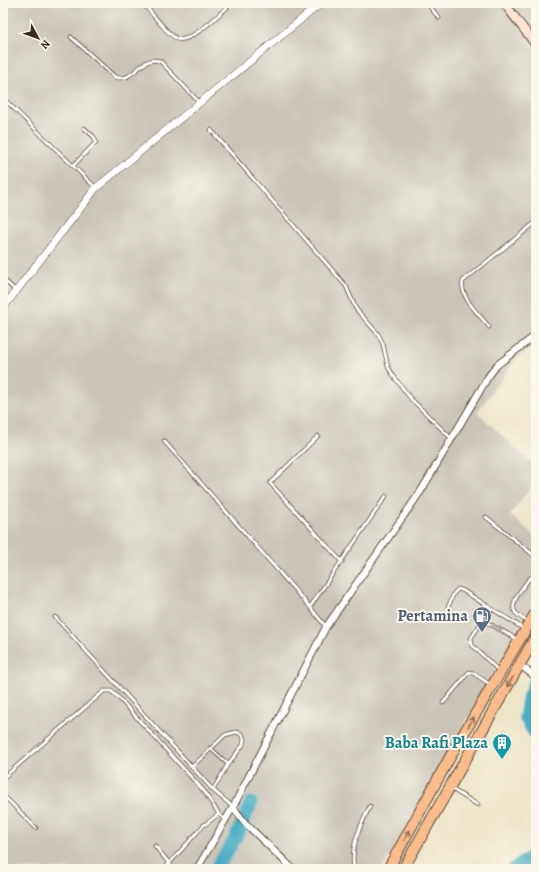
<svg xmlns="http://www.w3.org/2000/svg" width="539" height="872" font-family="Alegreya,serif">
  <rect width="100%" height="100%" fill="#fbf7ec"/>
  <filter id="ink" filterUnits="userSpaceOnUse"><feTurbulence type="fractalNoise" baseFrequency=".025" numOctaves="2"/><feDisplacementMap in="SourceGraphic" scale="8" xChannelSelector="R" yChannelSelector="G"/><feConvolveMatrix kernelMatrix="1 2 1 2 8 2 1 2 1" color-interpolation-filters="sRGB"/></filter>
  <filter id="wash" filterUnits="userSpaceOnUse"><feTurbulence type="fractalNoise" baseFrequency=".012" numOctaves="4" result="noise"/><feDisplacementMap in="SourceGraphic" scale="16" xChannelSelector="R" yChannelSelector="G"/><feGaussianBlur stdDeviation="0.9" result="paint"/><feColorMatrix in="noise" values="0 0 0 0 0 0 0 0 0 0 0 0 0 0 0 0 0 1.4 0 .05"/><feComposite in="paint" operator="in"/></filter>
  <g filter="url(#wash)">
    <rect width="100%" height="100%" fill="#eee5c8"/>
    <path fill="#c9c3b8" d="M3,3H536V344L517,358L477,412L536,467V481L510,515L536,537V599L382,869H3Z"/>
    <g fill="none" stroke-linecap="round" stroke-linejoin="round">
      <path stroke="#46afc5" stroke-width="13" d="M536,679L529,695L525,717L536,736
        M216,869L235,839L251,803
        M513,869L536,854"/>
    </g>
  </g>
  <g filter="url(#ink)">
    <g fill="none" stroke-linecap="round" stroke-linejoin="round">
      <g stroke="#564638" stroke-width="4.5">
        <path id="service" d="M143,3C151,12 167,34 177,39C191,44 221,12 232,3
          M427,3L439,18
          M71,37L115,77C134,84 140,55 160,61L200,103
          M3,98L96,188
          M211,130L346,286L356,309L378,334L383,344L388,367L395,378L411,399L452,439
          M73,166L96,142L94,137L84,128
          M3,279L16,291
          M489,327C480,315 459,297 463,281L536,222
          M318,436L270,483L342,562
          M164,441L310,607
          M486,517L536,557
          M446,612L454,593L458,589L462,590L524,629
          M55,617L213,790L233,807
          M528,622C524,619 518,616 515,612C509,603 524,586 529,579L532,577L536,578
          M326,627L310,607L386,496
          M499,671L472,645L471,638L480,625L486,622L517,639
          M443,703L469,672L473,673L491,685
          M210,748L228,764
          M192,767L225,735L236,732L242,734L244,739L243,745L228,764L213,790
          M3,778L104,691H111L118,697L203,790L219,814
          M450,788L478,805
          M3,795L36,828
          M155,846L174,869
          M164,869L203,826L219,814L225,820
          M354,869C350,845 360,827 370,806"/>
      </g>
      <g stroke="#564638" stroke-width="8">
        <path id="minor" d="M520,665L536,677
          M233,807L246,824L293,869
          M197,869L233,807L326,627L421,491L488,377L497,365L536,335"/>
      </g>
      <g stroke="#564638" stroke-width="8">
        <path id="tertiary" d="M3,308L96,188L321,3"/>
      </g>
      <g stroke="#564638" stroke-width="10">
        <path id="secondary" d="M504,3L536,45"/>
      </g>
      <g stroke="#564638" stroke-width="12">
        <path id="trunk" d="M388,869L454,750L536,612
          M403,869L536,636"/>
      </g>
      <use href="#service" stroke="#fff" stroke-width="3"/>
      <use href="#minor" stroke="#fff" stroke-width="6"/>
      <use href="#tertiary" stroke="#fff" stroke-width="7"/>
      <use href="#secondary" stroke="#fde4d0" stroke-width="8"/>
      <use href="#trunk" stroke="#f9bc8a" stroke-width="10"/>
    </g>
    <defs><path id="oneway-shaft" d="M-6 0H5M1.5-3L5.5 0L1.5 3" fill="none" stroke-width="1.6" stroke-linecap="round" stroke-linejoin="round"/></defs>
    <use stroke="#a79f9a" href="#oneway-shaft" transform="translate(497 628) rotate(29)"/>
    <g stroke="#906c4f">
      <use href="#oneway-shaft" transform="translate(510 682) rotate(120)"/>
      <use href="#oneway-shaft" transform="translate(471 722) rotate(-60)"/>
      <use href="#oneway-shaft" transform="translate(407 835) rotate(-61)"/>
    </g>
  </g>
  <defs>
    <g id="fuel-pin" transform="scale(1)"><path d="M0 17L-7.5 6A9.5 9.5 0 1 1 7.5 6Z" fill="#5c6f8a" stroke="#fbf7ec"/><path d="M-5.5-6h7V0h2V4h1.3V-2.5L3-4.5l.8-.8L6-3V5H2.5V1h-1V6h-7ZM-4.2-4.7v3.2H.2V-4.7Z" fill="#fff"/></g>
    <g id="building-pin" transform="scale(1)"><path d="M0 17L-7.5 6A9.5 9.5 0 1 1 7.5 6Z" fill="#0f9aa8" stroke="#fbf7ec"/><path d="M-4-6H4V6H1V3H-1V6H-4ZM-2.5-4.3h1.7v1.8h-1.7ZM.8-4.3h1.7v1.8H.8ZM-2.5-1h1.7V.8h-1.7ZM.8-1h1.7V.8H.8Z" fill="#fff"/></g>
  </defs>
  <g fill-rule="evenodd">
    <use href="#fuel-pin" x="482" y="616"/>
    <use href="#building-pin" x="502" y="743"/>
  </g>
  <g text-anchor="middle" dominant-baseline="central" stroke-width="4" stroke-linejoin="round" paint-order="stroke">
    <g font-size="16" font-weight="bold" fill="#4e5e75" stroke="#fbf7ec" text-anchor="end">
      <text x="468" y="616">Pertamina</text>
    </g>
    <g font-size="16" font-weight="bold" fill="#0d838f" stroke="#fbf7ec" text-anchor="end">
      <text x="488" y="743">Baba Rafi Plaza</text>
    </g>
  </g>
  <rect width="539" height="872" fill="none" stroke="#fbf7ec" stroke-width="16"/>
  <g transform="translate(38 38) rotate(131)" stroke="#fbf7ec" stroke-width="3" paint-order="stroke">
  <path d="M0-3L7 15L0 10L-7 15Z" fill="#3b2a1e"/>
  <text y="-6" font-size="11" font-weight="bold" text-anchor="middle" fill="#3b2a1e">N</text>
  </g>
</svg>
